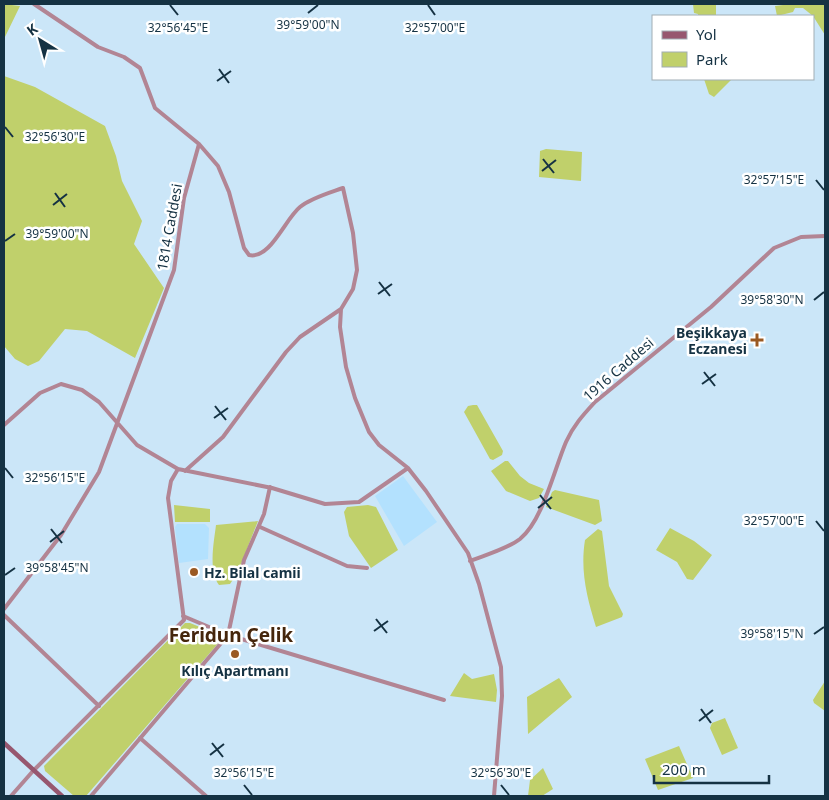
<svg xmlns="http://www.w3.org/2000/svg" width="829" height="800" font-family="'Noto Sans',sans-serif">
  <rect width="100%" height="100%" fill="#cbe6f8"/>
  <path fill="#b3e1fe" d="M403,476L437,522L404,546L375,496Z
    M177,524H205L209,528L208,559L179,563L175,527Z"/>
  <path fill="#c0d06b" d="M4,4L20,6L4,39Z
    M693,4H716V16H698V14L694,13Z
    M791,4H825V35L813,16L803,8H795L793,12L777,16L775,6Z
    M4,76L35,87L105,126L116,156L122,181L142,221L134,244L164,288L135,358L87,331L65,329L39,361L28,366L15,359L4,346Z
    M704,79H732L714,97L709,94Z
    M546,149L582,152L581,181L539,177L540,151Z
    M473,405H477L503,451L502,455L493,460L490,459L464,412L468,406Z
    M505,461H508L520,476L529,483L544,489L539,498L530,501L506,491L491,471Z
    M555,490L599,500L602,521L595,525L546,507L552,492Z
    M174,505L210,509V522H175Z
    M368,505L376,507L398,550L371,568L349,536L344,512L347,507Z
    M258,521L238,572L230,584L219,585C208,570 214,542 216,525Z
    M670,528L694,541L712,555L693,580L687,579L677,562L656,550Z
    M598,529L602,531L609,586L623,614L622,617L596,627C587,598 580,571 585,540Z
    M185,623H190L220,635L222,639L86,796H74L45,771L44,766Z
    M464,673L472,679L494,674L497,690L496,702L450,696Z
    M559,678L572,697L528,734L527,697Z
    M825,681V711L814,703L813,700Z
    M725,718L738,748L722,755L710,728L712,723Z
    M679,746L693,778L658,790L645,759Z
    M543,768L553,789L542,796H528L530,780Z"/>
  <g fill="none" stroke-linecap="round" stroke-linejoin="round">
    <path stroke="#b28594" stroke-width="4" d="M34,4L98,47L124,57L140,68L155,108L199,144L218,166L229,192L244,248L249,255C270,260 285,219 300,207C311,198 329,193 343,188L353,233L357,270L353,289L341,309L340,327L346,367L355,398L369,432L379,445L408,468L426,491L468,553L479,584L501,667L502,696L494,796
      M4,425L40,393L61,384L82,390L99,402L137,445L178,469L272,488L325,504L359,502L408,468
      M185,471L223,437L286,352L300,337L341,309
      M260,527L347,566L367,568
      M470,561C485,555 507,549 520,539C543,520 554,470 566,442C573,426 583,415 595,402L711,307L774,248L801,237L825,236
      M4,609L61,535L99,472L174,270L184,198L199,144
      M4,615L99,706
      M183,616L228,635L444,700
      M140,738L206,796
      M11,796L33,771L184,620L168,498L171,481L178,469
      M91,796L228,635L244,560L264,514L270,487"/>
    <path stroke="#97576f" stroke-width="4.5" d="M4,743L62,796"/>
  </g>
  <path fill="none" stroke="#153243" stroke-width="2" d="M170,5L178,15M428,5L435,15M308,13L318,5M219,69L229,83M217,81L231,71M5,127L13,137M543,159L554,173M542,171L556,160M816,180L824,190M55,193L65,207M53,205L67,194M5,241L15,234M379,282L390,296M378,294L392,284M814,300L824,292M704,372L715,386M702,384L716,374M215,406L226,420M214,418L228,408M5,468L13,478M540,495L551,509M538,508L552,497M816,521L824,531M51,529L62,543M50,542L64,531M5,575L15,568M376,619L387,633M374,631L388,621M814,634L824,627M701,709L711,723M699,721L713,710M212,743L223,757M210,755L224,744M244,785L252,795M501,785L509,795"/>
  <g fill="#9a5923" stroke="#fff" stroke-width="2">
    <path d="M754.5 332.5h5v5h5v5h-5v5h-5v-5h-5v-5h5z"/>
    <circle cx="194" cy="572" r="5"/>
    <circle cx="235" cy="654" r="5"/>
  </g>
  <g text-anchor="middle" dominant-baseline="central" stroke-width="5" stroke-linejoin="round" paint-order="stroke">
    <g font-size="14" fill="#153243" stroke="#fff">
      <text transform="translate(169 227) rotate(-80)">1814 Caddesi</text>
      <text transform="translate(618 369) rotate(-41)">1916 Caddesi</text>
    </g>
    <g font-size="14" font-weight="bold" fill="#153243" stroke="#fff" text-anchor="end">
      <text x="747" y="332">Beşikkaya<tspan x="747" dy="16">Eczanesi</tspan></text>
      <text x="204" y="572" text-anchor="start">Hz. Bilal camii</text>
      <text x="235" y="670" text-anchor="middle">Kılıç Apartmanı</text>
    </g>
    <g font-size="19" font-weight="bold" fill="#45260c" stroke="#fff">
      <text x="231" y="635">Feridun Çelik</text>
    </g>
  </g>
  <g font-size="12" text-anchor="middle" fill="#153243" stroke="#fff" stroke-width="5" stroke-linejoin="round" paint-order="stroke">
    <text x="308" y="29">39°59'00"N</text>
    <text x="178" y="32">32°56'45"E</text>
    <text x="435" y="32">32°57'00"E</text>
    <text x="55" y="141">32°56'30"E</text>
    <text x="774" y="184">32°57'15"E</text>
    <text x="57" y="238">39°59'00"N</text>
    <text x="772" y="304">39°58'30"N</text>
    <text x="55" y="482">32°56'15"E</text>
    <text x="774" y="525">32°57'00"E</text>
    <text x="57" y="572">39°58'45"N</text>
    <text x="772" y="638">39°58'15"N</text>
    <text x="244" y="777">32°56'15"E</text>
    <text x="501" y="777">32°56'30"E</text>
  </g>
  <rect width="829" height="800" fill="none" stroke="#153243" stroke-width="10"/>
  <rect x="652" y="15" width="162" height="65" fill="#ffffff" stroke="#a1adb4"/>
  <rect x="662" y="31" width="25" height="8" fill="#97576f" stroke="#a1adb4"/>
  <text x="696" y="40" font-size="15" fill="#153243">Yol</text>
  <rect x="662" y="52" width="25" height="15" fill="#c0d06b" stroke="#a1adb4"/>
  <text x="696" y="65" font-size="15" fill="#153243">Park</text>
  <g transform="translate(40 40) rotate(323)" stroke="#ffffff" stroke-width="4" paint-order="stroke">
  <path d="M0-4L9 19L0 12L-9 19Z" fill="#153243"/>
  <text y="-8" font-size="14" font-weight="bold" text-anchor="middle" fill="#153243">K</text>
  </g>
  <path d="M654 775v8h115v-8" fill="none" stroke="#153243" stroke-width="2.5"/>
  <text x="662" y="775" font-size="15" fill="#153243" stroke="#ffffff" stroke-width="4" paint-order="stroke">200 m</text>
</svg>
